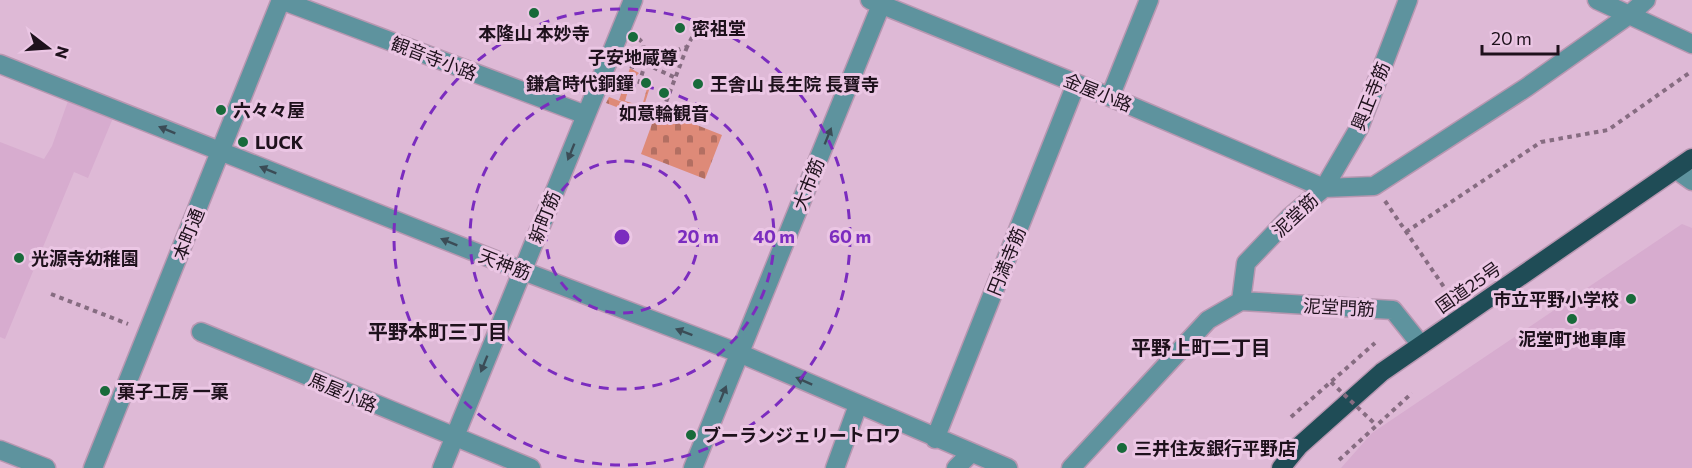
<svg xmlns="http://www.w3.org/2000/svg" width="1692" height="468" font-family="Commissioner,'Noto Sans JP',sans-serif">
  <defs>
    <pattern id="grass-dots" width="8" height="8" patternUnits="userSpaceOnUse" patternTransform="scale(1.5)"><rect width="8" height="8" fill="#de8a78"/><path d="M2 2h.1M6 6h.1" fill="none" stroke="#b36f62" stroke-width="1.8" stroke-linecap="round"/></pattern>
    <pattern id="cemetery-stones" width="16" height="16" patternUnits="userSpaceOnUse" patternTransform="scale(1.5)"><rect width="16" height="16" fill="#de8a78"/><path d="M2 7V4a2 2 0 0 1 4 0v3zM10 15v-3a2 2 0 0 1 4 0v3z" fill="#b36f62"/></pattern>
  </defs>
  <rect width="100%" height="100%" fill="#deb9d6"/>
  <path fill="#d7accf" d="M68,101L113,118L88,178L74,172L5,339L0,337V142L44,159L52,146Z
    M1682,224L1692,228V468H1341L1372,433Z"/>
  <path fill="url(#grass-dots)" d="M630,68L639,73L631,81L625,101L642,106L648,85L645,84L648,82L650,87L643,109L619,100Z"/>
  <path fill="url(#cemetery-stones)" d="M609,97L643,110L646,105L722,135L705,179L641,154L653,121L606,103Z"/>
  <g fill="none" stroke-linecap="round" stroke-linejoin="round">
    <g stroke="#b897b1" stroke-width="21">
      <path id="minor" d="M281,0L586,115
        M870,0L1110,97L1324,188
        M1597,0L1692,44
        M0,64L523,271L739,353L1008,468
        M1110,97L1149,0
        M1675,169L1692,181
        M1324,188L1359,128L1408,0
        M1241,301L1246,263L1290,217L1324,188L1374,186L1527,87L1629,15L1646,0
        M1241,301L1393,310L1421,345
        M201,332L531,468
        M935,439L1076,84
        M0,450L46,468
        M93,468L281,0
        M442,468L633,0
        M693,468L883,0
        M835,468L858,405
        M956,468L971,453
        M1071,468L1208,320L1241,301"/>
    </g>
    <g stroke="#b897b1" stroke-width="21">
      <path id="highway" d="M1281,468L1299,446L1382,372L1692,158"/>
    </g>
    <path stroke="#866c81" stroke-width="4" stroke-dasharray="4.5 4.5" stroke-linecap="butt" d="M637,60L676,78
      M642,62L687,47L699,24
      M630,66L638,68C641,60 645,52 643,43L639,39
      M639,84L645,64
      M663,110L687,47
      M1385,201L1446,290
      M1406,232L1541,142L1608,130L1692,71
      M51,294L128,324
      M1291,417L1375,343
      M1339,460L1412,393"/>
    <use href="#minor" stroke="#5e939e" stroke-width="18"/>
    <use href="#highway" stroke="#1f4c56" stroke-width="18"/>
    <path stroke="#866c81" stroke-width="4" stroke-dasharray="4.5 4.5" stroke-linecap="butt" d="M1331,382L1376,425"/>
  </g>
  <defs><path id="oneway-solid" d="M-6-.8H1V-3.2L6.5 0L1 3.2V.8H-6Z" transform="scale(1.5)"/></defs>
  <g fill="#3b4c56">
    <use href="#oneway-solid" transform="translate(167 130) rotate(-158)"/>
    <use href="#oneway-solid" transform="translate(828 136) rotate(-68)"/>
    <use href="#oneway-solid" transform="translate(571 152) rotate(112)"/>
    <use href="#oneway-solid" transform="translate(268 170) rotate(-158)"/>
    <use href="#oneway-solid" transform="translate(449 242) rotate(-158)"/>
    <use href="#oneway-solid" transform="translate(684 332) rotate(-159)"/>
    <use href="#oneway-solid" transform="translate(484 364) rotate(112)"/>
    <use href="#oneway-solid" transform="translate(804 381) rotate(-156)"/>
    <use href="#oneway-solid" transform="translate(723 394) rotate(-68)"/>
  </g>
  <g fill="none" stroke="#7b2cbf" stroke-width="3" stroke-dasharray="10 8">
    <circle cx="622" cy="237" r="76"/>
    <circle cx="622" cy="237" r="152"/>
    <circle cx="622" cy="237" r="228"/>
  </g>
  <g fill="#186a3a" stroke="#ebc6e4" stroke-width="2">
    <circle cx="534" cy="13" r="6"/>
    <circle cx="680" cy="28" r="6"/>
    <circle cx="633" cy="37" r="6"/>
    <circle cx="646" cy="83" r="6"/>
    <circle cx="698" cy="84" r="6"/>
    <circle cx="664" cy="93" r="6"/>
    <circle cx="221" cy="110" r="6"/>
    <circle cx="243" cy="142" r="6"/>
    <circle cx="19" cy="258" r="6"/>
    <circle cx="1631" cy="299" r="6"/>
    <circle cx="1572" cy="319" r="6"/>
    <circle cx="105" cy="391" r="6"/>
    <circle cx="691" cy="435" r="6"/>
    <circle cx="1122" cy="448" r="6"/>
  </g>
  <g text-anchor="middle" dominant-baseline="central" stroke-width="6" stroke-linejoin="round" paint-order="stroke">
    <g font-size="18" font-weight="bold" fill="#1e111c" stroke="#ebc6e4" text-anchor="start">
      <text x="692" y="28">密祖堂</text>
      <text x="534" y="33" text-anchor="middle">本隆山 本妙寺</text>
      <text x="633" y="57" text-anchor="middle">子安地蔵尊</text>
      <text x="634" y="83" text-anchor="end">鎌倉時代銅鐘</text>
      <text x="710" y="84">王舎山 長生院 長寶寺</text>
      <text x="233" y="110">六々々屋</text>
      <text x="664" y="113" text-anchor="middle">如意輪観音</text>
      <text x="255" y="142">LUCK</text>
      <text x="31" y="258">光源寺幼稚園</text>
      <text x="1619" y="299" text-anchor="end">市立平野小学校</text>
      <text x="1572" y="339" text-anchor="middle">泥堂町地車庫</text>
      <text x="117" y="391">菓子工房 一菓</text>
      <text x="703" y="435">ブーランジェリートロワ</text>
      <text x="1134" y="448">三井住友銀行平野店</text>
    </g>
    <g font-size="18" fill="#1e111c" stroke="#ebc6e4">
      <text transform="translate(434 58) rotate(21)">観音寺小路</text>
      <text transform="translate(1098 92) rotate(22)">金屋小路</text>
      <text transform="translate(1370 96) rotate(-68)">興正寺筋</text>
      <text transform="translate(808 184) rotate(-68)">大市筋</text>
      <text transform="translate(1295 215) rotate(-43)">泥堂筋</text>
      <text transform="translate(544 217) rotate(-68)">新町筋</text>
      <text transform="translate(188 234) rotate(-68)">本町通</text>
      <text transform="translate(1006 261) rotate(-68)">円満寺筋</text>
      <text transform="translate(505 264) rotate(21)">天神筋</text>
      <text transform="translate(1468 287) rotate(-35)">国道25号</text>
      <text transform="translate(1339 307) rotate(3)">泥堂門筋</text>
      <text transform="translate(343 392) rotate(23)">馬屋小路</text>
    </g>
    <g font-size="20" font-weight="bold" fill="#1e111c" stroke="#ebc6e4">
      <text x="438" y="331">平野本町三丁目</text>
      <text x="1201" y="347">平野上町二丁目</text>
    </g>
  </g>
  <circle cx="622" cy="237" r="9" fill="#7b2cbf" stroke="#ebc6e4" stroke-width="3"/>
  <g font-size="18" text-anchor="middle" font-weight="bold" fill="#7b2cbf" stroke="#ebc6e4" stroke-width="6" stroke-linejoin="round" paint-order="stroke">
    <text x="698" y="243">20 m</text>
    <text x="774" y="243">40 m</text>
    <text x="850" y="243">60 m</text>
  </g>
  <g transform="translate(48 48) rotate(107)" stroke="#ebc6e4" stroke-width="4.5" paint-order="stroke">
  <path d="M0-4.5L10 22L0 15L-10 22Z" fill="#1e111c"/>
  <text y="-9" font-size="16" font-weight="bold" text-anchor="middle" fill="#1e111c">N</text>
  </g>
  <path d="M1482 45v9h76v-9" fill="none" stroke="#1e111c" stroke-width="3"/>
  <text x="1491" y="45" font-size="18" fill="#1e111c" stroke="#ebc6e4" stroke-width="4.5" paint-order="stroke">20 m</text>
</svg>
